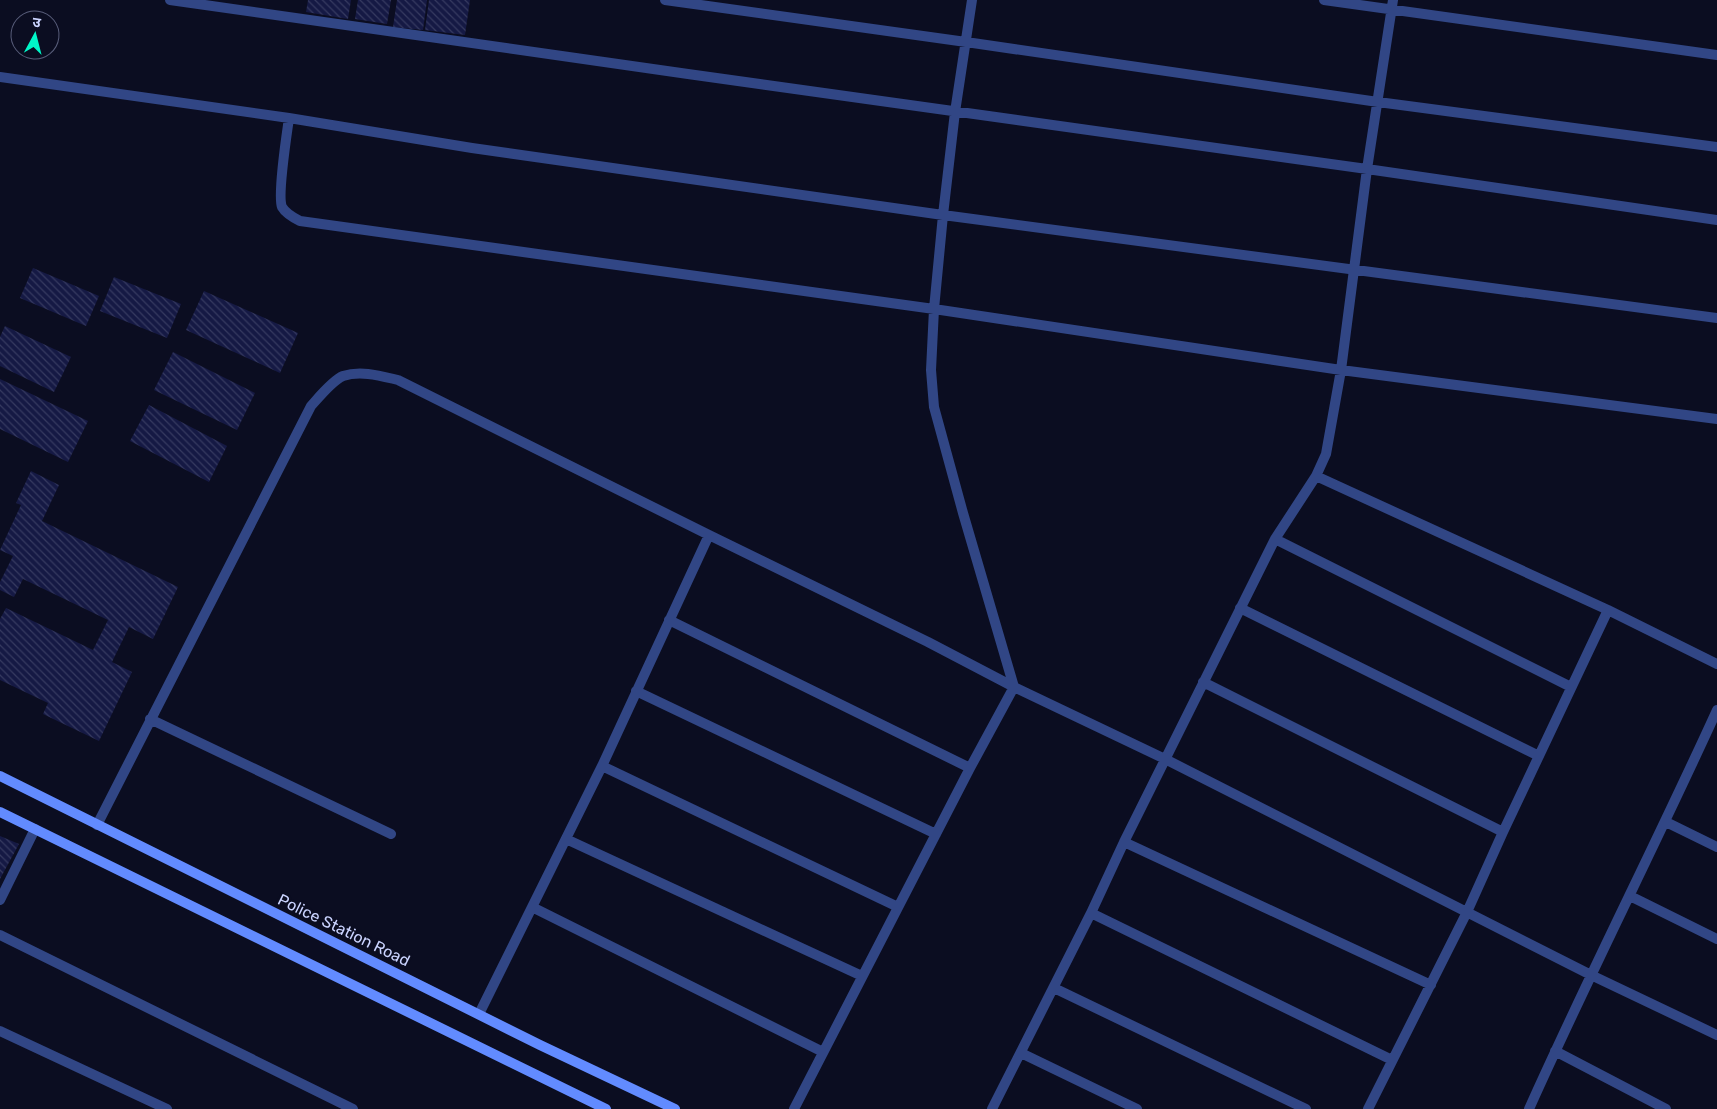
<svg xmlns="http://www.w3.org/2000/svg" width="1717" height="1109" font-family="Rubik,'Noto Sans Devanagari',sans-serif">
  <defs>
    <pattern id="building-back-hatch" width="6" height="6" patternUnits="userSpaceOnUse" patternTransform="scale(1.25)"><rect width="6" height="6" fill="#151944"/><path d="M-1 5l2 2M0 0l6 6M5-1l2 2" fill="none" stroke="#363a60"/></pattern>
  </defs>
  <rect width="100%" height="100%" fill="#0b0d21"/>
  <path fill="url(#building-back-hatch)" d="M308,0H351L348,19L306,12Z
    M358,0H391L387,24L355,19Z
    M397,0H427L423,30L393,27Z
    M429,0H470L465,35L425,30Z
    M33,268L99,296L86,326L20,298Z
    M114,277L181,304L167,338L100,311Z
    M204,291L298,333L280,373L186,330Z
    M5,326L71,357L54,392L0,366V337Z
    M173,352L255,393L237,430L154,390Z
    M0,379L88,421L68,462L0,429Z
    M149,405L227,446L209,482L130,441Z
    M31,471L59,485L42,521L178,587L153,639L129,627L112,662L132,672L99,741L43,714L48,703L0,680V619L6,608L93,650L108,620L23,579L14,597L0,590V582L13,556L0,550L21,505L16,503Z
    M0,836L19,844L0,879Z"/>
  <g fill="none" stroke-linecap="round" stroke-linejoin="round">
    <path stroke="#314685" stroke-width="10" d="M170,0L688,74L1367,169L1717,220
      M665,0L966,42L1378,102L1717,147
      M1324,0L1717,55
      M0,77L289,118L472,148L943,215L1717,318
      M289,118C287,133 277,196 282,207C286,214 294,218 300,221L934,309L1341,370L1717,419
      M1316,476L1608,610L1717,664
      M1275,539L1571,687
      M1240,608L1539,756
      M669,620L970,768
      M1203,682L1503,832
      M636,691L936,834
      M150,719L391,834
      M602,766L898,907
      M1666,822L1717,847
      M97,825L311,406C319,397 333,380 343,376C361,370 381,376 398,380L709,535L928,642L1014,687L1165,759L1591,975L1717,1035
      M566,839L862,976
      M1124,842L1431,985
      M1630,896L1717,939
      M0,900L35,829
      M532,907L823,1052
      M1091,913L1392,1060
      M0,935L353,1109
      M1054,988L1306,1109
      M479,1014L602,766L709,535
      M0,1031L167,1109
      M1555,1051L1666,1109
      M1021,1053L1137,1109
      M794,1109L970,768L1014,687L963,513L934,407L931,370L934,309L943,215L955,112L972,0
      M992,1109L1091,913L1124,842L1275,539L1316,476L1326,454L1341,370L1367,169L1393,0
      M1368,1109L1467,912L1503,832L1608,610
      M1529,1109C1589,975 1656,844 1717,710"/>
    <path stroke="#628bff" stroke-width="10" d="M0,776L540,1045L675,1109
      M0,812L606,1109"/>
  </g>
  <g text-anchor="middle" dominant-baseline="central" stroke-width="4.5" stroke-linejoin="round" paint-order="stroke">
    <g font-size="16" fill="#cbd4ff" stroke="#0b0d21">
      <text transform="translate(344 930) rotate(26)">Police Station Road</text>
    </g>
  </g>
  <g transform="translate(35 35) rotate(7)"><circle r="24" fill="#0b0d21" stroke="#585d7a"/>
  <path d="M0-4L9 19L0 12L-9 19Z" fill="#00f6c8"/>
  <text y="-8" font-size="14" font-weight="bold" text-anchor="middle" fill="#cbd4ff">उ</text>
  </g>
</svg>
